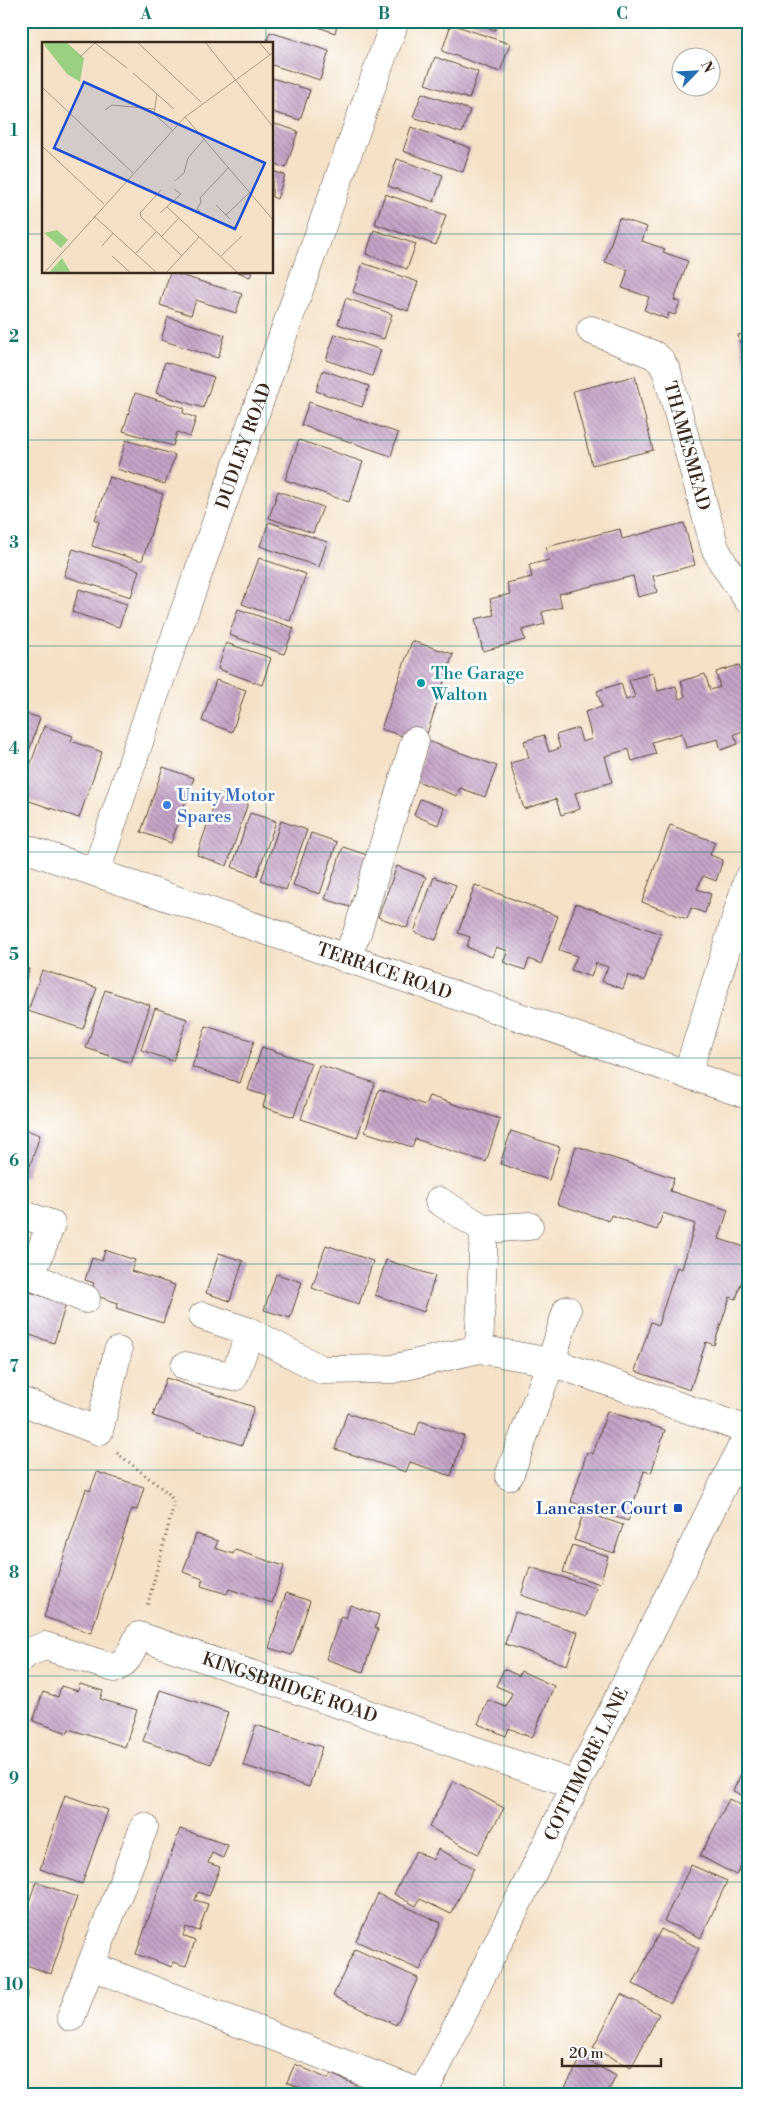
<svg xmlns="http://www.w3.org/2000/svg" width="769" height="2115" font-family="'Libre Bodoni',serif">
  <defs>
    <pattern id="building-back-hatch" width="6" height="6" patternUnits="userSpaceOnUse" patternTransform="scale(1.25)"><rect width="6" height="6" fill="#c5a4c8"/><path d="M-1 5l2 2M0 0l6 6M5-1l2 2" fill="none" stroke="#a186a2"/></pattern>
  </defs>
  <rect width="100%" height="100%" fill="#fff"/>
  <filter id="ink" filterUnits="userSpaceOnUse"><feTurbulence type="fractalNoise" baseFrequency=".02" numOctaves="2"/><feDisplacementMap in="SourceGraphic" scale="10" xChannelSelector="R" yChannelSelector="G"/><feConvolveMatrix kernelMatrix="1 2 1 2 8 2 1 2 1" color-interpolation-filters="sRGB"/></filter>
  <filter id="wash" filterUnits="userSpaceOnUse"><feTurbulence type="fractalNoise" baseFrequency=".0096" numOctaves="4" result="noise"/><feDisplacementMap in="SourceGraphic" scale="20" xChannelSelector="R" yChannelSelector="G"/><feGaussianBlur stdDeviation="1.12" result="paint"/><feColorMatrix in="noise" values="0 0 0 0 0 0 0 0 0 0 0 0 0 0 0 0 0 1.4 0 .05"/><feComposite in="paint" operator="in"/></filter>
  <g filter="url(#wash)">
    <rect width="100%" height="100%" fill="#f4e1c7"/>
    <g id="blocks">
      <path fill="url(#building-back-hatch)" d="M301,21H338L335,33Z
        M471,21H498L495,30Z
        M451,24L510,44L500,72L442,51Z
        M270,32L329,51L320,80L272,65V44H266Z
        M435,57L478,72L469,99L425,84Z
        M272,78L310,90L300,120L272,112Z
        M422,93L470,110L462,133L413,117Z
        M272,123L298,131L286,168L272,163Z
        M411,127L471,148L463,172L403,151Z
        M397,159L443,175L434,202L388,186Z
        M272,171L285,175L277,199L272,197Z
        M385,194L446,215L436,245L375,224Z
        M619,218L647,227L642,241L665,249L663,252L688,261L674,300L680,302L675,315L669,313L667,319L644,310L649,297L622,288L628,270L605,262Z
        M374,230L416,244L407,269L366,254Z
        M363,263L418,282L408,311L353,292Z
        M170,272L242,294L236,313L196,300L191,315L160,305Z
        M238,272H252L250,277Z
        M346,298L392,314L384,339L338,324Z
        M168,317L225,335L218,358L161,340Z
        M748,333V371H747L738,335Z
        M335,334L381,350L372,376L326,360Z
        M165,362L214,377L203,408L156,393Z
        M323,370L369,386L362,407L316,391Z
        M635,376L653,450L592,465L573,391Z
        M135,393L184,408L183,413L196,418L190,437L177,432L173,446L123,431Z
        M309,402L398,433L391,456L301,425Z
        M126,440L175,455L165,484L117,469Z
        M299,440L363,462L349,502L285,480Z
        M109,477L163,494L142,561L92,546L99,521L95,520Z
        M278,491L323,507L313,533L269,518Z
        M269,522L327,542L319,567L260,546Z
        M684,523L695,565L653,576L657,592L638,597L633,576L559,594L562,607L542,612L545,624L522,630L525,640L483,651L475,619L494,615L490,599L510,594L507,583L532,577L529,565L549,560L546,547L620,529L622,539Z
        M73,549L139,570L131,597L64,576Z
        M259,558L306,574L290,621L242,604Z
        M79,589L127,604L119,627L72,612Z
        M238,609L294,628L284,654L229,635Z
        M412,641L453,654L424,743L381,729Z
        M226,643L271,658L262,685L218,669Z
        M739,665L743,680L748,679V730L734,734L738,744L721,750L718,739L686,748L682,733L652,742L656,754L632,761L629,749L605,756L612,782L575,793L580,809L561,815L556,799L524,809L510,763L529,758L524,741L544,735L549,752L560,748L556,735L578,728L582,742L592,739L585,712L602,707L597,691L621,683L626,700L635,697L629,680L653,673L658,691L676,686L679,699L685,697L681,681L705,674L710,690L720,687L716,672Z
        M216,680L246,690L232,732L202,721Z
        M21,712L40,718L24,766L21,765Z
        M44,726L73,736L71,741L102,752L79,818L21,798V792Z
        M428,741L497,766L485,797L460,788L457,796L414,780Z
        M163,767L194,778L171,843L141,832Z
        M218,793L248,803L227,866L197,855Z
        M420,799L444,808L438,825L414,815Z
        M250,813L276,821L257,876L232,867Z
        M281,821L307,830L286,890L261,880Z
        M670,825L715,842L710,855L723,860L716,881L703,876L697,889L711,894L705,913L691,908L687,919L642,902Z
        M311,833L337,842L320,894L293,885Z
        M343,847L367,855L350,907L325,899Z
        M397,866L426,877L407,928L378,917Z
        M434,877L456,885L436,940L414,932Z
        M475,885L558,916L541,964L529,959L525,970L503,962L508,951L496,947L492,957L467,947L470,937L458,933Z
        M576,903L661,934L644,981L628,975L623,989L602,981L608,967L596,963L591,977L571,970L577,956L559,950Z
        M21,966L29,969L22,992H21Z
        M42,970L97,988L83,1029L28,1011Z
        M105,990L150,1005L131,1063L86,1048Z
        M155,1008L187,1019L173,1061L141,1050Z
        M206,1026L254,1041L240,1083L192,1067Z
        M262,1047L311,1063L294,1117L263,1107L266,1096L248,1090Z
        M319,1065L375,1083L357,1138L301,1119Z
        M379,1089L425,1105L429,1096L500,1119L486,1162L415,1139L412,1147L365,1132Z
        M21,1128L40,1135L26,1178L21,1176Z
        M511,1131L560,1147L549,1180L500,1164Z
        M576,1146L674,1178L670,1191L728,1210L719,1239L748,1248V1262L736,1299L730,1297L714,1345L706,1342L690,1390L635,1371L651,1322L658,1325L677,1267L682,1269L695,1224L663,1213L657,1230L611,1215L609,1221L557,1204Z
        M326,1245L373,1261L359,1304L312,1288Z
        M105,1250L135,1260L131,1271L175,1285L163,1323L116,1308L118,1303L91,1294L94,1283L85,1280L92,1258L102,1261Z
        M219,1253L243,1261L230,1301L206,1293Z
        M386,1260L435,1276L424,1312L375,1295Z
        M276,1274L302,1282L290,1318L264,1310Z
        M21,1289L66,1304L54,1343L21,1332Z
        M166,1378L254,1407L242,1445L153,1416Z
        M607,1411L665,1430L651,1473L644,1471L628,1521L571,1502L587,1452L593,1454Z
        M347,1413L415,1436L420,1421L464,1436L451,1476L410,1462L406,1472L335,1449Z
        M97,1472L144,1487L137,1510L132,1509L91,1633L44,1617L86,1489L90,1491Z
        M584,1512L623,1525L614,1553L574,1540Z
        M196,1534L218,1541L215,1548L233,1554L235,1550L284,1566L272,1603L229,1589L227,1594L201,1586L203,1579L183,1572Z
        M572,1545L608,1556L600,1584L563,1572Z
        M530,1567L596,1588L586,1617L521,1595Z
        M286,1593L310,1601L292,1655L269,1648Z
        M350,1605L379,1615L375,1628L378,1629L363,1672L326,1659L341,1616L346,1618Z
        M515,1612L578,1632L567,1665L505,1644Z
        M504,1669L519,1676L521,1671L554,1686L532,1738L509,1728L506,1736L478,1724L488,1700L506,1707L512,1693L496,1686Z
        M80,1684L103,1691L100,1699L137,1710L125,1747L69,1729L68,1733L33,1721L43,1692L58,1697L61,1686L78,1691Z
        M160,1690L228,1712L211,1764L143,1741Z
        M256,1725L322,1747L309,1787L243,1765Z
        M748,1759V1798L733,1791Z
        M454,1781L504,1808L478,1854L429,1827Z
        M65,1795L108,1810L82,1884L40,1869Z
        M729,1799L748,1809V1851L736,1875L700,1856Z
        M180,1829L228,1845L223,1858L212,1853L208,1863L220,1867L209,1896L198,1892L195,1900L208,1904L199,1931L186,1927L183,1936L195,1941L186,1966L173,1962L172,1967L136,1954Z
        M438,1849L474,1868L451,1914L420,1899L416,1906L394,1894L416,1851L433,1860Z
        M691,1865L727,1881L701,1938L664,1921Z
        M36,1882L77,1897L51,1974L21,1963V1924Z
        M378,1894L441,1923L420,1970L356,1941Z
        M661,1929L699,1948L671,2003L633,1984Z
        M355,1949L418,1978L396,2025L333,1996Z
        M21,1990L28,1992L22,2013H21Z
        M621,1994L659,2014L631,2068L593,2048Z
        M582,2057L616,2076L607,2094H561Z
        M295,2064L328,2079L331,2074L365,2089L363,2094H314L287,2082Z"/>
    </g>
  </g>
  <g filter="url(#ink)">
    <use href="#blocks" fill-opacity="0" stroke="#574537" stroke-width="1"/>
    <g fill="none" stroke-linecap="round" stroke-linejoin="round">
      <g stroke="#574537" stroke-width="29">
        <g id="minor">
          <path id="s1" d="M591,330L654,355L661,361L667,372L715,548L723,563L748,600"/>
          <path id="s2" d="M96,872L155,694L395,21"/>
          <path d="M346,959L357,933L415,741"/>
          <path d="M687,1075L748,879"/>
          <path d="M439,1201L484,1229L529,1226"/>
          <path d="M21,1214L51,1224L31,1276L86,1299"/>
          <path d="M203,1316L250,1332L322,1370L392,1369L479,1349L551,1362L748,1430"/>
          <path d="M479,1349L484,1229"/>
          <path d="M185,1366L234,1377L250,1332"/>
          <path d="M21,1401L99,1431L118,1351"/>
          <path d="M509,1476L551,1362L567,1310"/>
          <path id="s3" d="M21,1659L26,1653L45,1646L114,1668C128,1665 133,1647 139,1636L576,1785"/>
          <path d="M91,1966L423,2094"/>
          <path d="M71,2017L144,1827"/>
          <path id="s4" d="M423,2094L576,1785L748,1434"/>
        </g>
      </g>
      <g stroke="#574537" stroke-width="29">
        <g id="major">
          <path id="s5" d="M21,847L748,1095"/>
        </g>
      </g>
      <path stroke="#574537" stroke-width="3" stroke-dasharray="1 4" stroke-linecap="butt" d="M117,1453L169,1494L173,1500V1508L147,1607"/>
      <use href="#minor" stroke="#fff" stroke-width="28"/>
      <use href="#major" stroke="#fff" stroke-width="28"/>
    </g>
  </g>
  <path fill="none" stroke="#0f766e" stroke-width="1" stroke-opacity="0.55" d="M266,21V44M504,21V2094M21,234H44M272,234H748M266,272V2094M21,440H748M21,646H748M21,852H748M21,1058H748M21,1264H748M21,1470H748M21,1676H748M21,1882H748"/>
  <circle fill="#0f9aa8" stroke="#fff" stroke-width="2" cx="421" cy="683" r="5"/>
  <circle fill="#3f7fe0" stroke="#fff" stroke-width="2" cx="167" cy="805" r="5"/>
  <rect fill="#1a4fb4" stroke="#fff" stroke-width="2" x="673" y="1503" width="10" height="10" rx="2.5"/>
  <g text-anchor="middle" dominant-baseline="central" stroke-width="5" stroke-linejoin="round" paint-order="stroke">
    <g font-size="18" fill="#3b2a1e" stroke="#fff">
      <text stroke="none"><textPath href="#s2" startOffset="451">DUDLEY ROAD</textPath></text>
      <text stroke="none"><textPath href="#s1" startOffset="166">THAMESMEAD</textPath></text>
      <text stroke="none"><textPath href="#s5" startOffset="384">TERRACE ROAD</textPath></text>
      <text stroke="none"><textPath href="#s3" startOffset="302">KINGSBRIDGE ROAD</textPath></text>
      <text stroke="none"><textPath href="#s4" startOffset="368">COTTIMORE LANE</textPath></text>
    </g>
    <g font-size="18" fill="#0d838f" stroke="#fff" text-anchor="start">
      <text x="431" y="673">The Garage<tspan x="431" dy="21">Walton</tspan></text>
    </g>
    <g font-size="18" fill="#366cbe" stroke="#fff" text-anchor="start">
      <text x="177" y="795">Unity Motor<tspan x="177" dy="21">Spares</tspan></text>
    </g>
    <g font-size="18" fill="#164399" stroke="#fff" text-anchor="end">
      <text x="668" y="1508">Lancaster Court</text>
    </g>
  </g>
  <g transform="translate(42 42)">
    <rect width="231" height="231" fill="#f4e1c7"/>
    <path d="M20,216L29,231H7Z" fill="#99d082"/>
    <path d="M0,0H24L42,16L38,40L25,32ZM15,188L26,198L19,206L2,191Z" fill="#99d082"/>
    <path fill="none" stroke="#aa9883" stroke-width="1" d="M95,0L159,60M163,0L232,86M217,0L228,13M53,1L85,26M38,15L54,0M91,31L132,67M0,45L91,131M115,52L112,72L130,88M63,68L70,63L112,67M143,75L232,179M0,104L62,162M133,139L142,131L146,116L163,96M119,148L98,171L99,175L140,214M174,163L188,177M125,165L196,231M118,171L139,152L132,147M161,173L155,167L159,160L158,156L187,125M184,173L208,150M52,174L115,231M119,195L137,176M60,204L71,191M93,212L114,190M70,214L89,231M179,214L200,194M2,231L143,75L232,10M124,231L157,195"/>
    <path fill="#1d4ed8" fill-opacity="0.15" stroke="#1d4ed8" stroke-width="2.5" d="M42,40L223,121L193,187L12,106Z"/>
    <rect width="231" height="231" fill="none" stroke="#3b2a1e" stroke-width="2.5"/>
  </g>
  <rect width="769" height="2115" fill="none" stroke="#fff" stroke-width="55"/>
  <g transform="translate(696 72) rotate(66)"><circle r="24" fill="#ffffff" stroke="#b1aaa5"/>
  <path d="M0-4L9 19L0 12L-9 19Z" fill="#1f6fb2"/>
  <text y="-8" font-size="14" font-weight="bold" text-anchor="middle" fill="#3b2a1e">N</text>
  </g>
  <path d="M562 2058v8h99v-8" fill="none" stroke="#3b2a1e" stroke-width="2.5"/>
  <text x="569" y="2058" font-size="15" fill="#3b2a1e" stroke="#ffffff" stroke-width="4" paint-order="stroke">20 m</text>
  <rect x="28" y="28" width="714" height="2060" fill="none" stroke="#0f766e" stroke-width="2"/>
  <g font-size="16" text-anchor="middle" font-weight="bold" fill="#0f766e">
    <text x="146" y="19">A</text>
    <text x="384" y="19">B</text>
    <text x="622" y="19">C</text>
    <text x="14" y="136">1</text>
    <text x="14" y="342">2</text>
    <text x="14" y="548">3</text>
    <text x="14" y="754">4</text>
    <text x="14" y="960">5</text>
    <text x="14" y="1166">6</text>
    <text x="14" y="1372">7</text>
    <text x="14" y="1578">8</text>
    <text x="14" y="1784">9</text>
    <text x="14" y="1990">10</text>
  </g>
</svg>
